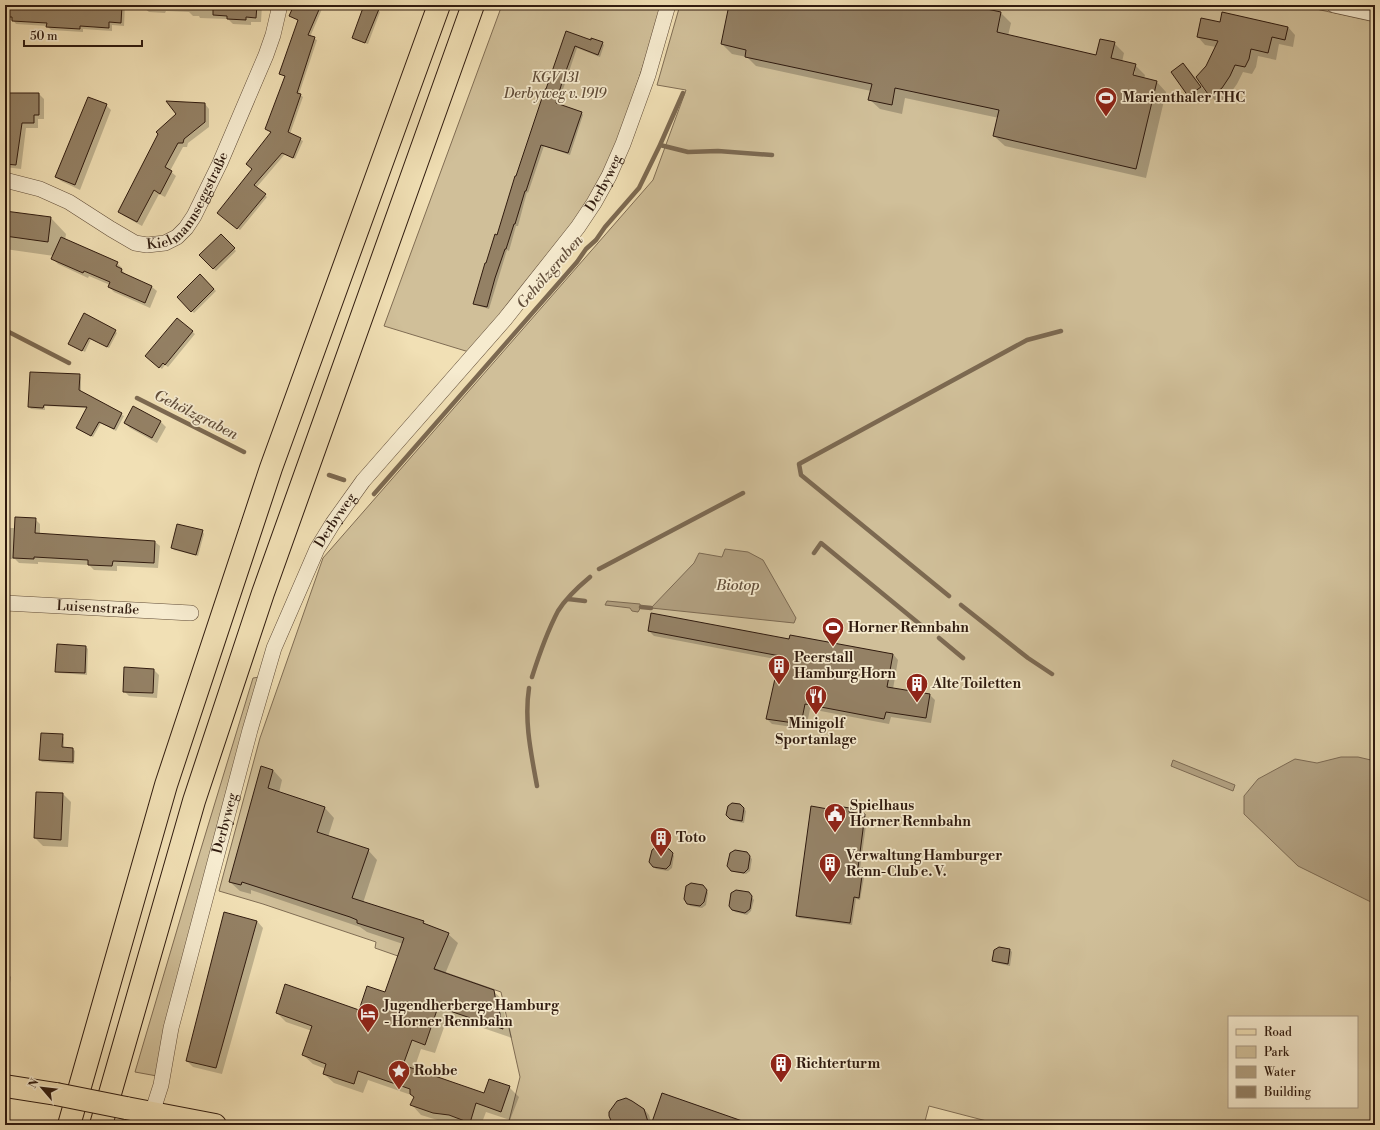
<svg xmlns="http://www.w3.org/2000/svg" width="1380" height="1130" font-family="'Libre Bodoni',serif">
  <rect width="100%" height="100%" fill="#f1e0b5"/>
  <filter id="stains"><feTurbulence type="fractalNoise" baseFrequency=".005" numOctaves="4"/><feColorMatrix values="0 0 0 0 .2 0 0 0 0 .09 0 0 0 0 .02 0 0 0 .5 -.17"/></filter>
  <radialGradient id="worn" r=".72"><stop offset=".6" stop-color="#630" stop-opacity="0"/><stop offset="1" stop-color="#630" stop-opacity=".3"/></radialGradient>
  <path fill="#d0bf99" stroke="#806d54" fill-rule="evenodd" d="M502,5H663L618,142L582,213L469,352L384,326Z
    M680,5H1298L1375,22V1125H1002L929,1106L924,1125H508L520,1077L501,992L375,948L376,942L263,904L219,891L260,738L323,558L653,180L686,90L657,85ZM1229,1017H1357V1107H1229Z
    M260,677L157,1076L135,1072L200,852L253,678Z"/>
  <path fill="#af9d7d" stroke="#7c6951" d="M725,549L748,552L763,560L796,618L794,623L651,608L694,563L699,553L722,557Z
    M607,601L640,604L641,607L638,612L632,611L630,608L605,605Z
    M1341,757H1358L1375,761V904L1298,866L1244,814V796L1258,779L1295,759L1317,763Z
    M1173,760L1235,785L1233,791L1171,766Z"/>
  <path fill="#0003" fill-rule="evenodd" d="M5,5H125L124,26L112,25V31L83,29V32L51,30L47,26L16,24L13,20H8L5,17Z
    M144,5H262L261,22H251V25L233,24L228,19L200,18L199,16H193L189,12L166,11L165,13L149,12L144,8Z
    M295,5H315L322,9L310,37L317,40L299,94L303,97L290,134L303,141L295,159L285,154L256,188L267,197L240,230L221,215L253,169L272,133L267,129L286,77L281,74L298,20L291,16Z
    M365,5L378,10L380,12L368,44L355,40L353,38Z
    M730,5H963L1001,13L1011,23L1008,36L1097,56L1114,43L1124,53L1122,62L1135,65L1145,75L1144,79L1156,81L1166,92L1146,178L1005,146L994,136L999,118L905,98L902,114L880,109L869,99L871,91L756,66L747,57L732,54L722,44ZM1133,71H1135L1133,80Z
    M1220,23L1288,27L1295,35L1293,47L1279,44L1276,60L1258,56L1256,67L1252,74L1243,72L1237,84L1229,95L1218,104L1211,96L1207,66L1216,47L1205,45L1198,37Z
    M567,32L591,41L602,43L604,45L600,57L577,48L558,104L581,112L583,115L570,155L544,146L528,193L527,192L518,226H516L509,251L507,250L489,309L476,305L474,303Z
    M1183,64L1190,71L1207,94L1196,102L1189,95Z
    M5,94H39L44,99V119H38V128H26L21,169L5,167Z
    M205,104L209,109V127L188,143L187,147H183L170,171L176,176L165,197L159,194L142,226L124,216L120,212L159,134Z
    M106,105L111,110L80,190L61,181L56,177Z
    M5,212L51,218L66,234L65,240L117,263L122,268V270L127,276L152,287L157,291L150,308L114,292L109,287L110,285L89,276L88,278L58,264L53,259L54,256L5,249Z
    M221,235L236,251L216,271L200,255Z
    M200,275L216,291L194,313L178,297Z
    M177,319L195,334L168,367L165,365L162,369L148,358Z
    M115,331L117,333L109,348L91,339L85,352L69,343Z
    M79,375L81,377V393L124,416L116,431L101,423L93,437L79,430L77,428L88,408L45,406V410L31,409L29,407Z
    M134,407L161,422L166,427L157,443L130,428L125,423Z
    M35,519L40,524V534L155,542L160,546L158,568L117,566V571L94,570L89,565L38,562V564L19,563L15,559H5V528H16Z
    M202,531L204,534L198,556L174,550L172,548Z
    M649,631L790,641V636L893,654L898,660L893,689L930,695L935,700L931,723L891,717L889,724L810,709L806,729L772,724L767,719L780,660L654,636Z
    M58,645L86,647L88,649L87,675L59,673L56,671Z
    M154,670L159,675L157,698L129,696L124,691Z
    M62,735L64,738V748L73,749L75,751L74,764L42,762L40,760Z
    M273,770L282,780L279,793L325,808L334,818L328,837L368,850L377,860L363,903L423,922L427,926L448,934L458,943L445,974L493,991L503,1000L505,1017L508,1020L512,1038L448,1016L435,1053L421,1049L414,1069L484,1094L509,1087L519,1097L510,1120L486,1112L481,1125H461L444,1122L421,1115L412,1105L414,1096L368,1080L363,1093L334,1083L324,1074L326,1069L313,1064L303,1055L312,1031L286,1022L277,1013L359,1011L386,993L403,944L367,932L360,927L251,890V894L240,891L230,882Z
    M37,793L63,794L71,802L68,847L43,846L35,838Z
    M741,806L746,811L744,823L733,821L730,818Z
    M850,809L852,812L851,814L865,815L867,818L860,869L865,872L860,900L856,899L852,925L799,918L797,915L829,810Z
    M671,852L674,856L672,868L668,871L656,869L653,866Z
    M749,856L752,859L750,871L746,874L734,872L731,870Z
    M705,889L708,893L706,905L702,908L690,906L688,903Z
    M751,896L754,900L751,911L747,915L735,912L733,910Z
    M257,921L263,928L222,1074L193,1067L187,1061Z
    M1010,950L1012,952L1010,966L996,963L993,961Z
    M5,974L9,975L11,977L8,995L5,994Z
    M644,1109L649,1115L652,1125H611Z"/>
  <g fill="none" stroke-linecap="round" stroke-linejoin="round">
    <path stroke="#7c6951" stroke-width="4.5" d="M660,145L683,93
      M5,330L69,363
      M137,398L244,452
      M329,475L344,480
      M374,494L577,262L586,249L596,240L605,227L639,188L660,145L688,152L718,151L772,155
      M814,553L821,543L922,626
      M599,569L743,493
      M949,596L801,475L799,464L1027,340L1061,331
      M568,599L585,601
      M961,605L1028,658L1052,674
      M641,607L651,608
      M939,638L963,658
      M532,677C539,655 547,632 558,611C566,598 578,587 590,577
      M529,688C524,721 531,753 537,786"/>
  </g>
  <path fill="#948165" stroke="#301b0f" d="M5,5H122L121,23L109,22V28L80,26V29L46,27L47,23L12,21V17H5Z
    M213,5H257L256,18L246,17V20L227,19V16L213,15Z
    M294,5H321L308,35L315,37L297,93L301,94L288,132L301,138L293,158L282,153L254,185L266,194L237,229L217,213L252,169L246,164L271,132L265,129L285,76L279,74L298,20L289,16Z
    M364,5H369L379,9L365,43L352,38Z
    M729,5H968L1001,12L997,32L1096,55L1100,39L1115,42L1111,58L1136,64L1133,75L1157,81L1136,169L993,136L999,110L895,88L892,105L868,100L872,84L745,57L746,50L721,44Z
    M1222,12L1288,27L1285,40L1272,37L1268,53L1251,49L1249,59L1245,67L1235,65L1230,76L1222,88L1210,97L1196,77L1206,66L1218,41L1197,37L1201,18L1220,22Z
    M566,31L591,40V38L603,42L598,55L575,46L563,79L556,103L582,112L568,153L541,145L526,191H525L515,224H514L506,249H505L495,278L487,307L473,304L485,263H486L495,234L497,235L515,176H516L545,89H546Z
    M1183,63L1201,87L1188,96L1171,72Z
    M5,93H39V115H34V123H22L16,165L5,164Z
    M88,97L107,104L75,185L55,177Z
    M166,101L205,103V122L184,139L183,143H178L165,167L172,171L160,194L154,190L137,222L118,212L158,134L156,132L176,114Z
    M5,211L51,217L48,242L5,236Z
    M221,234L235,248L213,269L199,255Z
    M61,237L118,262L116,266L122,269L121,272L152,286L145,303L108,287L110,282L84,271L83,273L51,259Z
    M200,274L214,289L191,312L177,297Z
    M84,313L116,330L107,347L89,338L82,351L68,344Z
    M177,318L193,331L165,365L163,363L159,368L145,356Z
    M30,372L80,374L79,390L122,413L114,429L99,422L91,436L76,428L87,407L44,405L43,408L28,407Z
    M133,406L161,421L152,438L124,423Z
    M15,517L36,518L35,533L155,541L154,563L113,561L112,566L88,565V560L34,557V559L13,558Z
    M177,524L203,530L196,555L171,548Z
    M651,613L789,639L790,635L893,654L887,687L930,694L926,718L886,712L884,719L805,704L801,724L766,719L780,656L648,631Z
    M57,644L86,646L85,673L55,672Z
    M124,667L154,669L153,693L123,692Z
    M41,733L63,734L62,747L73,748V762L39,760Z
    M261,766L273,770L268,788L325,807L317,832L369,849L352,898L424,921L423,923L449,933L434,969L494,990L497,1008L499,1009L503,1029L438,1007L425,1045L412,1040L403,1065L484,1093L489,1079L510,1086L501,1112L476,1103L470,1123L449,1115L433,1113L410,1105L414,1097L410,1094V1089L358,1071L354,1084L323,1074L326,1064L302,1055L312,1026L276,1013L285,984L359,1010L367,986L385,992L404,938L357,923V920L350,917L242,882L241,885L229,882Z
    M36,792L63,793L61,840L34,838Z
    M732,803L740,804L744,808L742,821L730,819L726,815L728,806Z
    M829,805L850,808L849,812L865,814L858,868H863L859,898L854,897L850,923L796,916L811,806L828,809Z
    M657,846L669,849L673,853L670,865L666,869L653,867L649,862L652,850Z
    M735,850L747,852L750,856L748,869L744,873L731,871L727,866L730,853Z
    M691,883L703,885L707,890L704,902L700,906L687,904L684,899L686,886Z
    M736,890L749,892L752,896L750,909L745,913L732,910L729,906L731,893Z
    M224,912L257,921L216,1068L186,1061Z
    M999,947L1010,949L1008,964L992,961L994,950Z
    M662,1093L748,1123V1125H651Z
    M626,1098L632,1101L644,1109L649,1125H613L609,1116V1112L617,1101Z"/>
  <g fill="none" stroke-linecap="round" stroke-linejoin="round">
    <g stroke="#604c38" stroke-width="16">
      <g id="street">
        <path d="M1334,5L1375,14"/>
        <path id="s1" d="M5,180L40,189L69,202L111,229L135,243L147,245L165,243L177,237L186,228L194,216L220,163L266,55L273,35L280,5"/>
        <path id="s2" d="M5,603L191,613"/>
        <path id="s3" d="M152,1113L161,1085L171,1028L250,730L274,648L317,549L333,523L363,481L505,319L578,227L594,203L609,176L623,144L648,75L668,5"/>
      </g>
    </g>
    <g stroke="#301b0f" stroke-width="24">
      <path id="primary" d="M5,1086L56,1094
        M126,1108L215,1125"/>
    </g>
    <g stroke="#301b0f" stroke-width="24">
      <path id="highway" d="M69,1125L166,785L271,468L439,5
        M101,1125L194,801L263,593L473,5"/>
    </g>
    <use href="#street" stroke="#f6ebcf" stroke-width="15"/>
    <use href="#primary" stroke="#f1e0b5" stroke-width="22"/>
    <use href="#highway" stroke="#f1e0b5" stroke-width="22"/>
    <g stroke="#301b0f" stroke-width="24" stroke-linecap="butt">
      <path id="primary-bridge" d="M56,1094L126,1108"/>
    </g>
    <use href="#primary-bridge" stroke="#f1e0b5" stroke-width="22"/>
  </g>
  <defs>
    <g id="stadium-pin" transform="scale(1.15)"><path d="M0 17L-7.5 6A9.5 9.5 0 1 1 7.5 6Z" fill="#8f2418" stroke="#f6ebcf"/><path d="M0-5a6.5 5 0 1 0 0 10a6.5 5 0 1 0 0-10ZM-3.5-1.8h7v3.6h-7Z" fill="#fff"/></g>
    <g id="building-pin" transform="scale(1.15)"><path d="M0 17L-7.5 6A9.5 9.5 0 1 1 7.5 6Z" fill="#8f2418" stroke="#f6ebcf"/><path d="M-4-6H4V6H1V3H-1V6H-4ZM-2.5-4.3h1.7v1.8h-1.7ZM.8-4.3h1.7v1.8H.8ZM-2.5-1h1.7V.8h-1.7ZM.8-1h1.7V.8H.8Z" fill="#fff"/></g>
    <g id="restaurant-pin" transform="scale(1.15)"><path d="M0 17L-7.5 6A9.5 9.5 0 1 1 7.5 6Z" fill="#8f2418" stroke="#f6ebcf"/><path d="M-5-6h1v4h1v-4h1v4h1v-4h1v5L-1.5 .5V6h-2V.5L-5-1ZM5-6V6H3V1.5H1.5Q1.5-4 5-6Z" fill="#fff"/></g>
    <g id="civic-pin" transform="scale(1.15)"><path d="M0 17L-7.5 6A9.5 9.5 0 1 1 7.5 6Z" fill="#8f2418" stroke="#f6ebcf"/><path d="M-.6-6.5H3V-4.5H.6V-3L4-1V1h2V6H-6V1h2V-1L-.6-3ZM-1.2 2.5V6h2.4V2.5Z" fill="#fff"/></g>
    <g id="hotel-pin" transform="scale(1.15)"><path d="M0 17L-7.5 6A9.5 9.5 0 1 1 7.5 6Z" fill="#8f2418" stroke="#f6ebcf"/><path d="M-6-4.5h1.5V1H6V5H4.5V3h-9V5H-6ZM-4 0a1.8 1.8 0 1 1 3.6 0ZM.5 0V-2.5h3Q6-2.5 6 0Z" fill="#fff"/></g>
    <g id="sight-pin" transform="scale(1.15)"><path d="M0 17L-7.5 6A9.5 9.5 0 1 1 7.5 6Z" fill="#8f2418" stroke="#f6ebcf"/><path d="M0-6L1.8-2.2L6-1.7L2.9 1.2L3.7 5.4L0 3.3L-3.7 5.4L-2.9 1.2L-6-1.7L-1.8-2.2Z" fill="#fff"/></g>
  </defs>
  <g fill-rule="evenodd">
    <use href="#stadium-pin" x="1106" y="98"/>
    <use href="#stadium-pin" x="833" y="628"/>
    <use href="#building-pin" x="779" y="666"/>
    <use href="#building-pin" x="917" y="684"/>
    <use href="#restaurant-pin" x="816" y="696"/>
    <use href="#civic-pin" x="835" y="814"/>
    <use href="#building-pin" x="661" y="838"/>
    <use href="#building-pin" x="830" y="864"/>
    <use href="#hotel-pin" x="368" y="1014"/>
    <use href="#building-pin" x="781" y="1064"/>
    <use href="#sight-pin" x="399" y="1071"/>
  </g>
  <g text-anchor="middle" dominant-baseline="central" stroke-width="3.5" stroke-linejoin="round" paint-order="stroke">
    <g font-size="14" font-style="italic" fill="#604c38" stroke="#f6ebcf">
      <text x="555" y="78">KGV 131<tspan x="555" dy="16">Derbyweg v. 1919</tspan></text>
    </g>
    <g font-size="14" font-weight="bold" fill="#301b0f" stroke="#f6ebcf" text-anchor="start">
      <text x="1122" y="98">Marienthaler THC</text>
      <text x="848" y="628">Horner Rennbahn</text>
      <text x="794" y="658">Peerstall<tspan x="794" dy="16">Hamburg Horn</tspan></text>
      <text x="932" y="684">Alte Toiletten</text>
      <text x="816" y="724" text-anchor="middle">Minigolf<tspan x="816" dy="16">Sportanlage</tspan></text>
      <text x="850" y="806">Spielhaus<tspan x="850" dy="16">Horner Rennbahn</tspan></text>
      <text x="676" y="838">Toto</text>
      <text x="846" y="856">Verwaltung Hamburger<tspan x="846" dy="16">Renn-Club e. V.</tspan></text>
      <text x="384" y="1006">Jugendherberge Hamburg<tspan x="384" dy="16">- Horner Rennbahn</tspan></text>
      <text x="796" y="1064">Richterturm</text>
      <text x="414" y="1071">Robbe</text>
    </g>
    <g font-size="14" fill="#301b0f" stroke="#f6ebcf">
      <text stroke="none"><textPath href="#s3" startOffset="1055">Derbyweg</textPath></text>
      <text stroke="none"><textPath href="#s1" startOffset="222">Kielmannseggstraße</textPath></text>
      <text stroke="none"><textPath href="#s3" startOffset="623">Derbyweg</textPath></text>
      <text stroke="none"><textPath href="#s2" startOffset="93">Luisenstraße</textPath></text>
      <text stroke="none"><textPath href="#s3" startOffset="299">Derbyweg</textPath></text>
    </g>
    <g font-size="15" font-style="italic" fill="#634f3b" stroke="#f6ebcf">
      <text transform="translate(550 272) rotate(-49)">Gehölzgraben</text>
      <text transform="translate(196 415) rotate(27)">Gehölzgraben</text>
      <text x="738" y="585">Biotop</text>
    </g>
  </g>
  <rect width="1380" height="1130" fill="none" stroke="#f1e0b5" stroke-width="20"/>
  <rect x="6" y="6" width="1368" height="1118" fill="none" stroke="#301b0f" stroke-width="2"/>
  <rect x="10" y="10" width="1360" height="1110" fill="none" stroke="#301b0f"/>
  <rect x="1228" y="1016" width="130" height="92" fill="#f6ebcf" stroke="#a79882"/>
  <rect x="1236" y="1029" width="20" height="6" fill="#f1e0b5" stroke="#a79882"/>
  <text x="1264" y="1036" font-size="12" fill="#301b0f">Road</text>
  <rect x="1236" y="1046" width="20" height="12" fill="#d0bf99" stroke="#a79882"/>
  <text x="1264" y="1056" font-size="12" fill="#301b0f">Park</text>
  <rect x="1236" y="1066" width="20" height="12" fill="#af9d7d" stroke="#a79882"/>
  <text x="1264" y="1076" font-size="12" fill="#301b0f">Water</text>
  <rect x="1236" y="1086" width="20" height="12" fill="#948165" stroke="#a79882"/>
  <text x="1264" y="1096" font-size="12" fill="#301b0f">Building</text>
  <g transform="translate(42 1088) rotate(298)" stroke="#f6ebcf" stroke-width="3" paint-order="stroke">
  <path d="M0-3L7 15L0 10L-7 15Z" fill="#301b0f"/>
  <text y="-6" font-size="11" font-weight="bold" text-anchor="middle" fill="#301b0f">N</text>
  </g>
  <path d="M24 40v6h118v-6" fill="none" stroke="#301b0f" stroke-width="2"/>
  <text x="30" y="40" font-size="12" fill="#301b0f" stroke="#f6ebcf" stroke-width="3" paint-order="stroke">50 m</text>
  <rect width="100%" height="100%" filter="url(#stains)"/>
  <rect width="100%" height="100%" fill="url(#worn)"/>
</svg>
